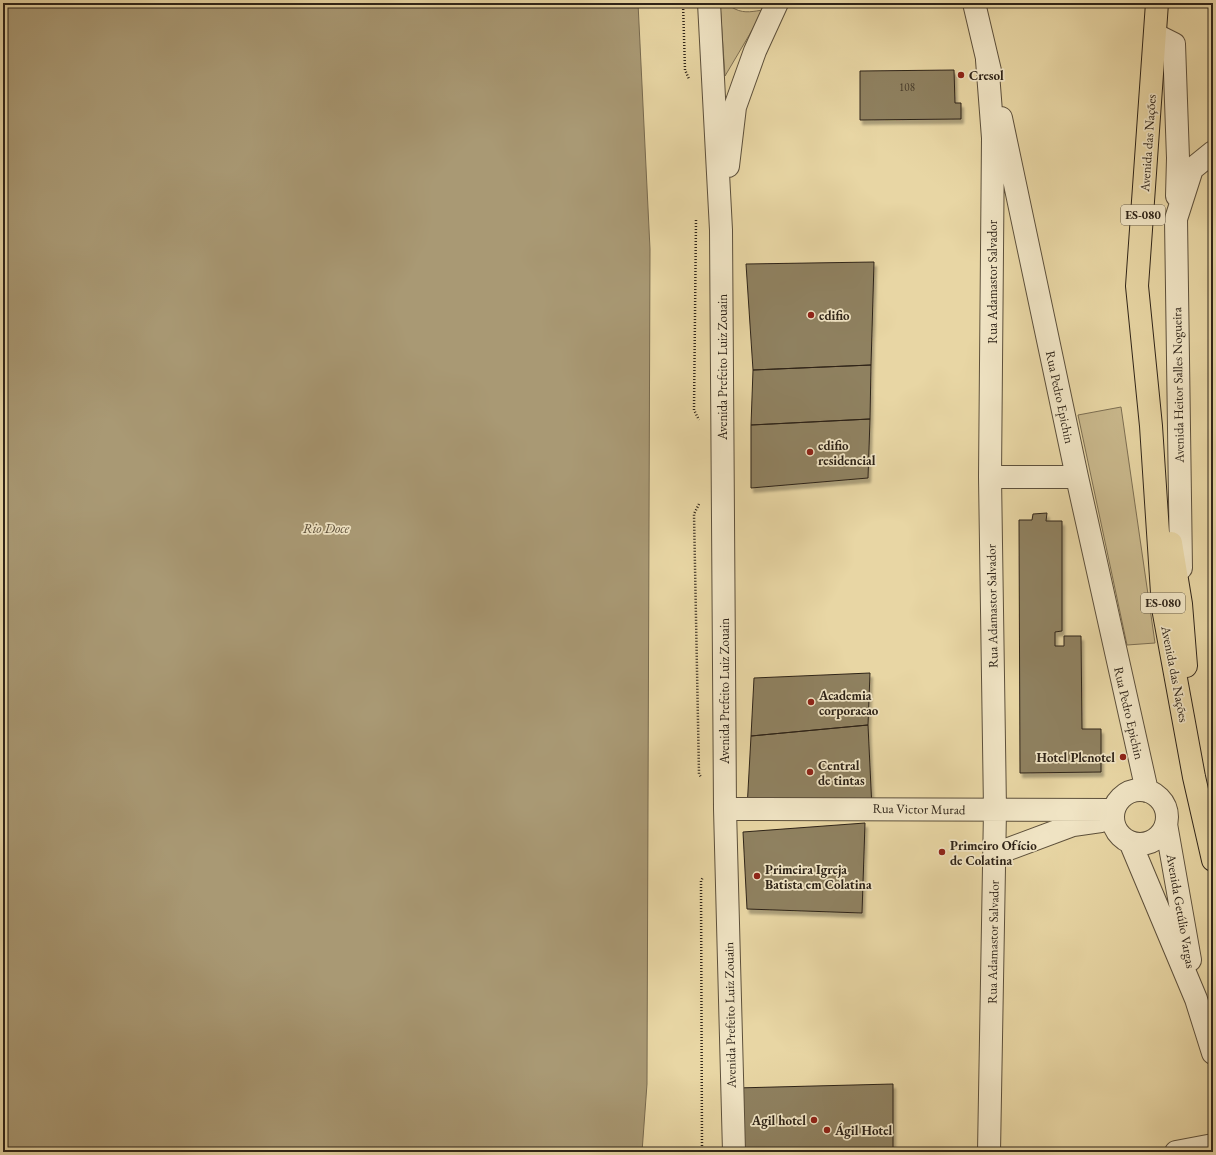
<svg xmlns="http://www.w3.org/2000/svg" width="1216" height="1155" font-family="'EB Garamond',serif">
  <defs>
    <filter id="shadow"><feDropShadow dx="2.5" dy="4.5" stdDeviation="1" flood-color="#0004"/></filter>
  </defs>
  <rect width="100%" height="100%" fill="#e8d6a4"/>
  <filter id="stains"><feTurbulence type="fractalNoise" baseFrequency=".005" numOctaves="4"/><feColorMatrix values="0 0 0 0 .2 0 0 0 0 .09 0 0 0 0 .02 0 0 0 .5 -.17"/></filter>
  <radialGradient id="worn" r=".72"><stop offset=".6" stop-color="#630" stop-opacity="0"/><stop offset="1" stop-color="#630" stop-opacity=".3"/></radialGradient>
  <path fill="#c9b88c" stroke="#7c6e52" d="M720,3C727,3 729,6 735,9C745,14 754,11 764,10L725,76Z
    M1121,407L1155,643L1127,645L1078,415Z"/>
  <path fill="#a99974" stroke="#786a4f" d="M3,3H638L650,249L647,1084L642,1152H3Z"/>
  <path fill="#8f8161" stroke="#2f2418" filter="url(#shadow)" d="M954,70L955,103H961V119L860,120V71Z
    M874,262L871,365L753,370L746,264Z
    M871,365L870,419L751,425L753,370Z
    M870,419L868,478L751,488V425Z
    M1047,513L1046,521H1062V631L1055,632V646H1064V636H1081L1082,729H1101V772L1020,773L1019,520H1032L1033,514Z
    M870,673L868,725L751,736L754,678Z
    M868,725L872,809H747L751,736Z
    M865,823L862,913L747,909L743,832Z
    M893,1084V1152H735L736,1088Z"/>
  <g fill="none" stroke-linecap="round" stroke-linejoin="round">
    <g stroke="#5d503b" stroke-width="24">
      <path id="minor" d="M709,3L721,230L725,809L734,1152
        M974,3L991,75
        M1156,35L1174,44L1178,158L1177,196
        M987,60L993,138L990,477L995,810L989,1152
        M1001,118L1077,477L1147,791
        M728,166L735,107L755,51L777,3
        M990,477H1077
        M1181,568L1176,219L1192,169L1213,152
        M1113 817a27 27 0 1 1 54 0a27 27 0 1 1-54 0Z
        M725,809L1114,810
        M1166,824L1190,960
        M1131,844L1196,999L1213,1053
        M995,854L1073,825L1101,821
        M1176,1152L1213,1145"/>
    </g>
    <g stroke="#2f2418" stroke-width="24">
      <path id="major" d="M1157,3L1137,286L1151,426L1163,608L1194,777L1213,860
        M1171,543L1181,604L1186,666"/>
    </g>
    <path stroke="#2f2418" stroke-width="2.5" stroke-dasharray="1 2" stroke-linecap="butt" d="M683,3L685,70L689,79
      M696,220L694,410L699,420
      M699,504L694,514L699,774L701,777
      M702,1152L701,881L703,877"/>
    <use href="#minor" stroke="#f0e4c4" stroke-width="22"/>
    <use href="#major" stroke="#e8d6a4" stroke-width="22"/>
  </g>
  <g fill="#8f2418" stroke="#f0e4c4" stroke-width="1.5">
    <circle cx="961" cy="75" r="4"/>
    <circle cx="811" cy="315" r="4"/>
    <circle cx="810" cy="452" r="4"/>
    <circle cx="811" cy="702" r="4"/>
    <circle cx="1123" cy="757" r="4"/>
    <circle cx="810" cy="772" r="4"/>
    <circle cx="942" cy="852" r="4"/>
    <circle cx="757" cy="876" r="4"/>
    <circle cx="814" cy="1120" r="4"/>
    <circle cx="827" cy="1130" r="4"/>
  </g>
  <g text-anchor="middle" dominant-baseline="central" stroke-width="3.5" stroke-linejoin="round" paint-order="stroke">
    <g font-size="11" fill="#473b2a">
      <text x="907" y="87">108</text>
    </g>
    <g fill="#f0e4c4" stroke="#695e4c" stroke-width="1">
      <rect x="1121" y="205" width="44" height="20" rx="3"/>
      <rect x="1141" y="593" width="44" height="20" rx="3"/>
    </g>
    <g font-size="12" font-weight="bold" fill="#2f2418">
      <text x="1143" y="215">ES-080</text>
      <text x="1163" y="603">ES-080</text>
    </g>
    <g font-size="13" font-weight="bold" fill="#2f2418" stroke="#f0e4c4" text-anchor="start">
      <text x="969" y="75">Cresol</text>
      <text x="819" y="315">edifio</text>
      <text x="818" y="445">edifio<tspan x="818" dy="15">residencial</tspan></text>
      <text x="819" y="695">Academia<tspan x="819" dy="15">corporacao</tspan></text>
      <text x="1115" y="757" text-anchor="end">Hotel Plenotel</text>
      <text x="818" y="765">Central<tspan x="818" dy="15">de tintas</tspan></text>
      <text x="950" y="845">Primeiro Ofício<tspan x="950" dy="15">de Colatina</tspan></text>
      <text x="765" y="869">Primeira Igreja<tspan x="765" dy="15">Batista em Colatina</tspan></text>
      <text x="806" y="1120" text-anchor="end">Agil hotel</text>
      <text x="835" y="1130">Ágil Hotel</text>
    </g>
    <g font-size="13" fill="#2f2418" stroke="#f0e4c4">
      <text transform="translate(1148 143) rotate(-86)">Avenida das Nações</text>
      <text transform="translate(992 282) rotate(-90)">Rua Adamastor Salvador</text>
      <text transform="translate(722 367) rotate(-90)">Avenida Prefeito Luiz Zouain</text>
      <text transform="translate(1178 385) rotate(-91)">Avenida Heitor Salles Nogueira</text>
      <text transform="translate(1060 397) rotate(78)">Rua Pedro Epichin</text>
      <text transform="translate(992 606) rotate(-91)">Rua Adamastor Salvador</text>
      <text transform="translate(1175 674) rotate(79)">Avenida das Nações</text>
      <text transform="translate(724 691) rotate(-90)">Avenida Prefeito Luiz Zouain</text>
      <text transform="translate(1129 713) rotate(77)">Rua Pedro Epichin</text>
      <text transform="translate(919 809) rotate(1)">Rua Victor Murad</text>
      <text transform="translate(1181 911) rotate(80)">Avenida Getúlio Vargas</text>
      <text transform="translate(993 942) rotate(-89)">Rua Adamastor Salvador</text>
      <text transform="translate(730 1015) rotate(-91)">Avenida Prefeito Luiz Zouain</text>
    </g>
    <g font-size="14" font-style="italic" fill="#5a4d38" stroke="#f0e4c4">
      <text x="326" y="528">Rio Doce</text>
    </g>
  </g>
  <rect width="1216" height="1155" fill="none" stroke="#e8d6a4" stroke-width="16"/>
  <rect x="4" y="4" width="1208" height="1147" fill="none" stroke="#2f2418" stroke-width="2"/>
  <rect x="8" y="8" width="1200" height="1139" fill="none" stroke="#2f2418"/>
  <rect width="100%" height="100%" filter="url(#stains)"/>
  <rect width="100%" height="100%" fill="url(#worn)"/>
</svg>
